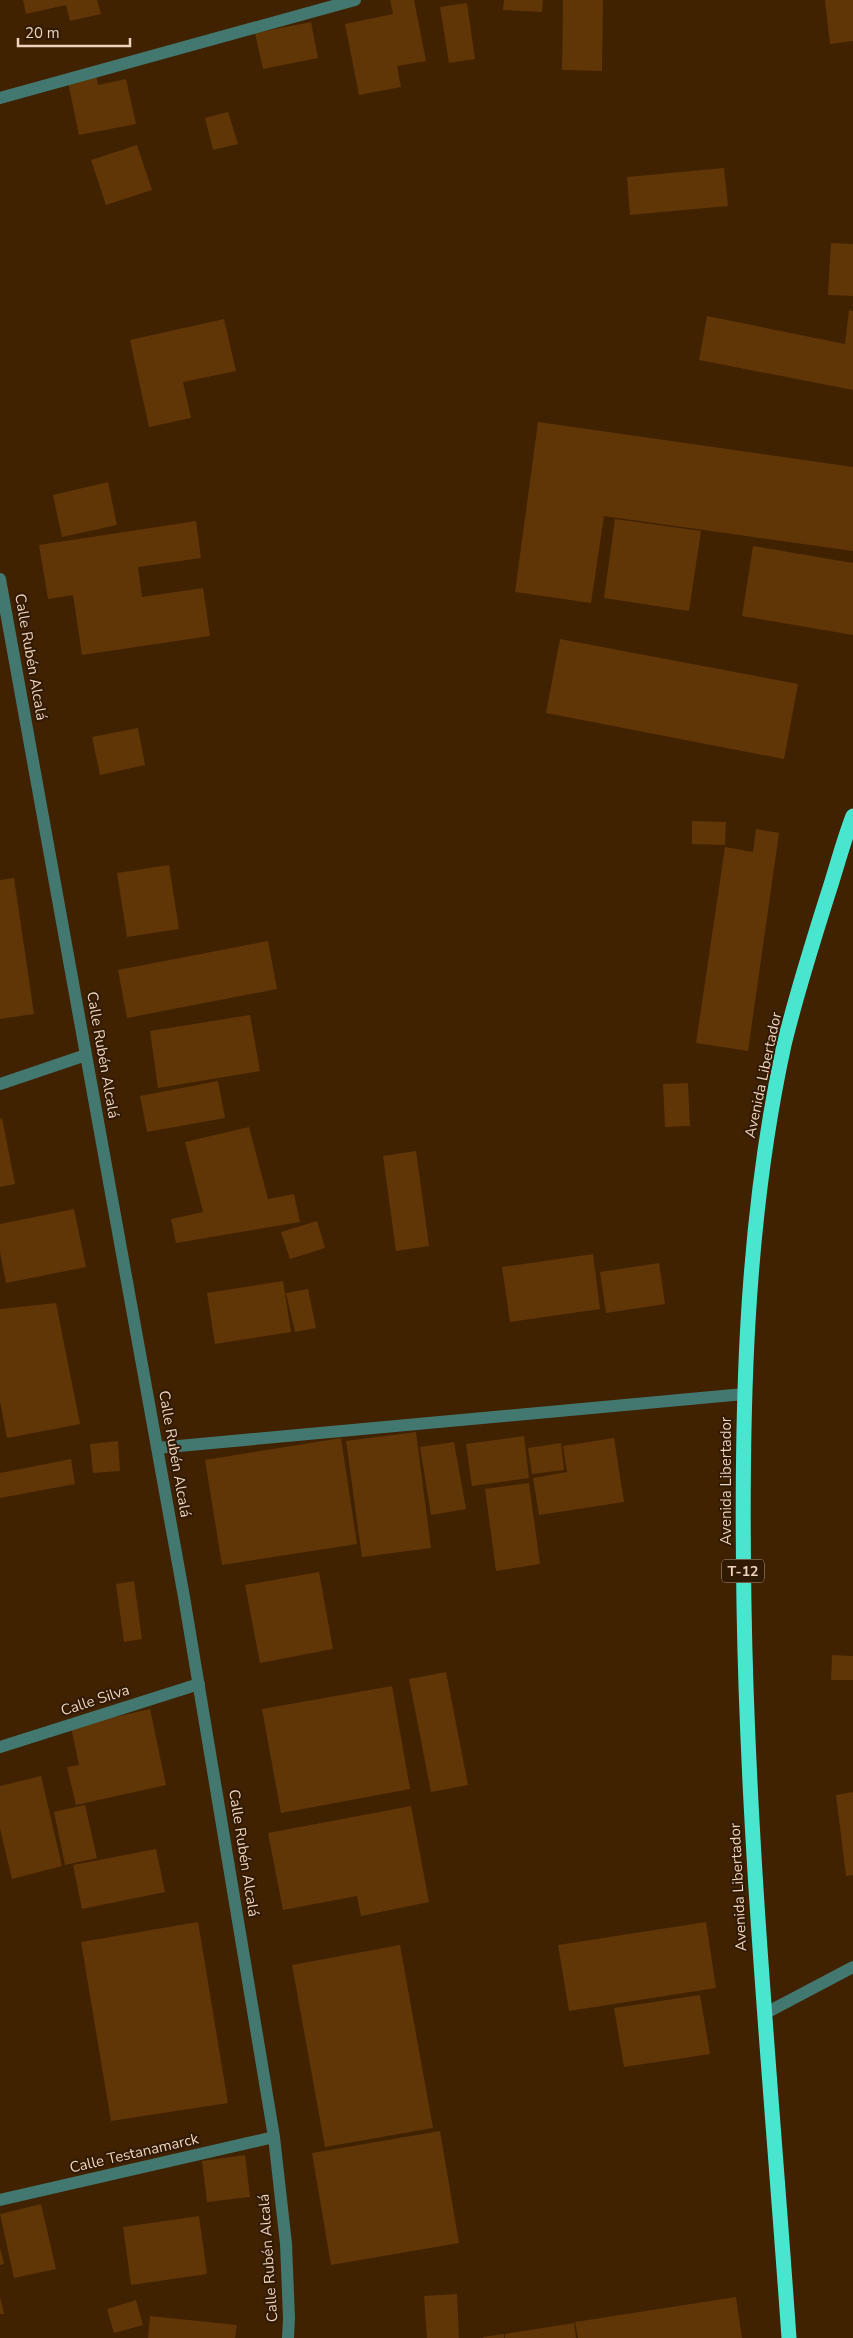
<svg xmlns="http://www.w3.org/2000/svg" width="853" height="2338" font-family="'Nunito Sans',sans-serif">
  <rect width="100%" height="100%" fill="#402100"/>
  <path fill="#603606" d="M23,0H97L101,14L70,21L66,5L26,14Z
    M390,0H414L426,61L397,66L401,87L359,95L345,24L393,14Z
    M504,0H543L542,12L503,10Z
    M563,0H603L602,71L562,70Z
    M825,0H853V41L830,44Z
    M467,3L475,59L449,63L440,7Z
    M311,22L318,58L263,69L255,33Z
    M95,71L98,85L126,79L136,124L79,135L67,77Z
    M228,112L238,144L213,150L205,118Z
    M137,145L152,190L106,205L91,160Z
    M724,168L728,206L630,215L627,177Z
    M831,243L853,244V296L828,295Z
    M849,310L853,311V390L699,360L707,316L845,344Z
    M224,319L236,371L183,382L191,418L149,427L130,340Z
    M538,422L853,467V551L604,516L591,603L515,592Z
    M108,482L117,525L62,537L53,495Z
    M615,519L701,531L689,611L604,598Z
    M196,521L201,558L138,567L142,597L203,588L210,636L82,655L73,595L48,599L39,545Z
    M753,546L853,563V635L742,616Z
    M560,639L798,684L784,759L546,713Z
    M138,728L145,765L100,775L92,737Z
    M692,821L726,822L725,845L692,844Z
    M756,829L779,833L748,1051L696,1043L725,847L753,852Z
    M169,865L179,929L127,937L117,873Z
    M14,878L34,1014L0,1019V880Z
    M268,941L277,989L127,1018L118,970Z
    M250,1015L260,1071L158,1088L150,1031Z
    M218,1081L225,1118L147,1132L140,1096Z
    M688,1083L690,1126L665,1127L663,1084Z
    M2,1118L15,1184L0,1187V1119Z
    M249,1127L268,1199L294,1194L300,1222L176,1243L171,1219L203,1212L185,1142Z
    M416,1151L429,1246L396,1251L383,1156Z
    M74,1209L86,1267L6,1283L0,1252V1224Z
    M317,1221L325,1248L290,1259L281,1232Z
    M593,1254L600,1309L510,1322L502,1267Z
    M659,1263L665,1304L606,1313L600,1272Z
    M283,1281L291,1332L215,1344L207,1293Z
    M308,1289L316,1328L295,1332L286,1293Z
    M56,1303L80,1424L7,1438L0,1401V1309Z
    M416,1432L431,1548L362,1557L346,1441Z
    M524,1436L529,1478L472,1486L466,1444Z
    M341,1438L357,1544L222,1565L205,1460Z
    M614,1438L624,1502L539,1515L533,1478L567,1472L563,1446Z
    M118,1441L120,1471L93,1473L90,1444Z
    M454,1442L466,1509L431,1515L420,1447Z
    M561,1443L564,1470L532,1474L528,1448Z
    M71,1459L75,1484L0,1498V1473Z
    M529,1483L540,1564L496,1571L485,1489Z
    M319,1572L333,1649L260,1663L245,1585Z
    M134,1581L142,1639L124,1642L116,1584Z
    M832,1655L853,1656V1680H831Z
    M446,1672L468,1785L431,1792L409,1679Z
    M392,1686L410,1789L281,1813L262,1709Z
    M150,1709L166,1785L76,1805L67,1767L79,1765L71,1727Z
    M41,1776L62,1866L12,1879L0,1829V1786Z
    M853,1792V1875L846,1876L836,1795Z
    M85,1805L97,1858L65,1865L54,1812Z
    M411,1806L429,1902L361,1916L357,1896L283,1910L268,1833Z
    M156,1849L165,1892L82,1909L73,1865Z
    M198,1922L228,2103L111,2121L81,1942Z
    M706,1922L716,1988L569,2011L558,1945Z
    M400,1945L433,2128L325,2147L292,1965Z
    M700,1995L710,2054L624,2067L614,2008Z
    M440,2131L459,2243L331,2265L312,2153Z
    M245,2155L250,2197L207,2202L202,2161Z
    M41,2204L56,2269L14,2278L0,2214Z
    M199,2216L207,2274L131,2285L123,2227Z
    M0,2248L4,2264L0,2265Z
    M457,2294L459,2338H427L424,2296Z
    M0,2297L4,2314H0Z
    M736,2297L742,2338H578L575,2322Z
    M136,2300L143,2325L114,2333L107,2309Z
    M150,2316L237,2325L235,2338H148Z
    M574,2323L576,2338H505V2334Z
    M504,2334V2338H483V2337Z"/>
  <g fill="none" stroke-linecap="round" stroke-linejoin="round">
    <path stroke="#42786f" stroke-width="12" d="M0,98L355,0
      M0,579L184,1597L274,2137L286,2244L289,2318L288,2338
      M0,1084L86,1055
      M157,1448L744,1394
      M0,1747L199,1684
      M764,2014L853,1967
      M0,2200L274,2137"/>
    <path stroke="#48e5cf" stroke-width="15" d="M789,2338C772,2094 748,1851 744,1606C741,1419 744,1228 784,1045C796,995 812,945 827,897C836,870 843,842 853,816"/>
  </g>
  <g text-anchor="middle" dominant-baseline="central" stroke-width="4" stroke-linejoin="round" paint-order="stroke">
    <rect fill="#311a04" stroke="#b59c86" stroke-width="1" x="722" y="1559.5" width="42" height="23" rx="4"/>
    <g font-size="14" font-weight="bold" fill="#eed3be">
      <text x="743" y="1571">T-12</text>
    </g>
    <g font-size="15" fill="#eed3be" stroke="#311a04">
      <text transform="translate(31 657) rotate(80)">Calle Rubén Alcalá</text>
      <text transform="translate(103 1055) rotate(80)">Calle Rubén Alcalá</text>
      <text transform="translate(763 1075) rotate(-78)">Avenida Libertador</text>
      <text transform="translate(175 1454) rotate(80)">Calle Rubén Alcalá</text>
      <text transform="translate(726 1481) rotate(-90)">Avenida Libertador</text>
      <text transform="translate(95 1700) rotate(-18)">Calle Silva</text>
      <text transform="translate(244 1853) rotate(81)">Calle Rubén Alcalá</text>
      <text transform="translate(738 1887) rotate(-93)">Avenida Libertador</text>
      <text transform="translate(134 2153) rotate(-13)">Calle Testanamarck</text>
      <text transform="translate(268 2258) rotate(-94)">Calle Rubén Alcalá</text>
    </g>
  </g>
  <path d="M18 38v8h112v-8" fill="none" stroke="#eed3be" stroke-width="2.5"/>
  <text x="25" y="38" font-size="15" fill="#eed3be" stroke="#311a04" stroke-width="4" paint-order="stroke">20 m</text>
</svg>
